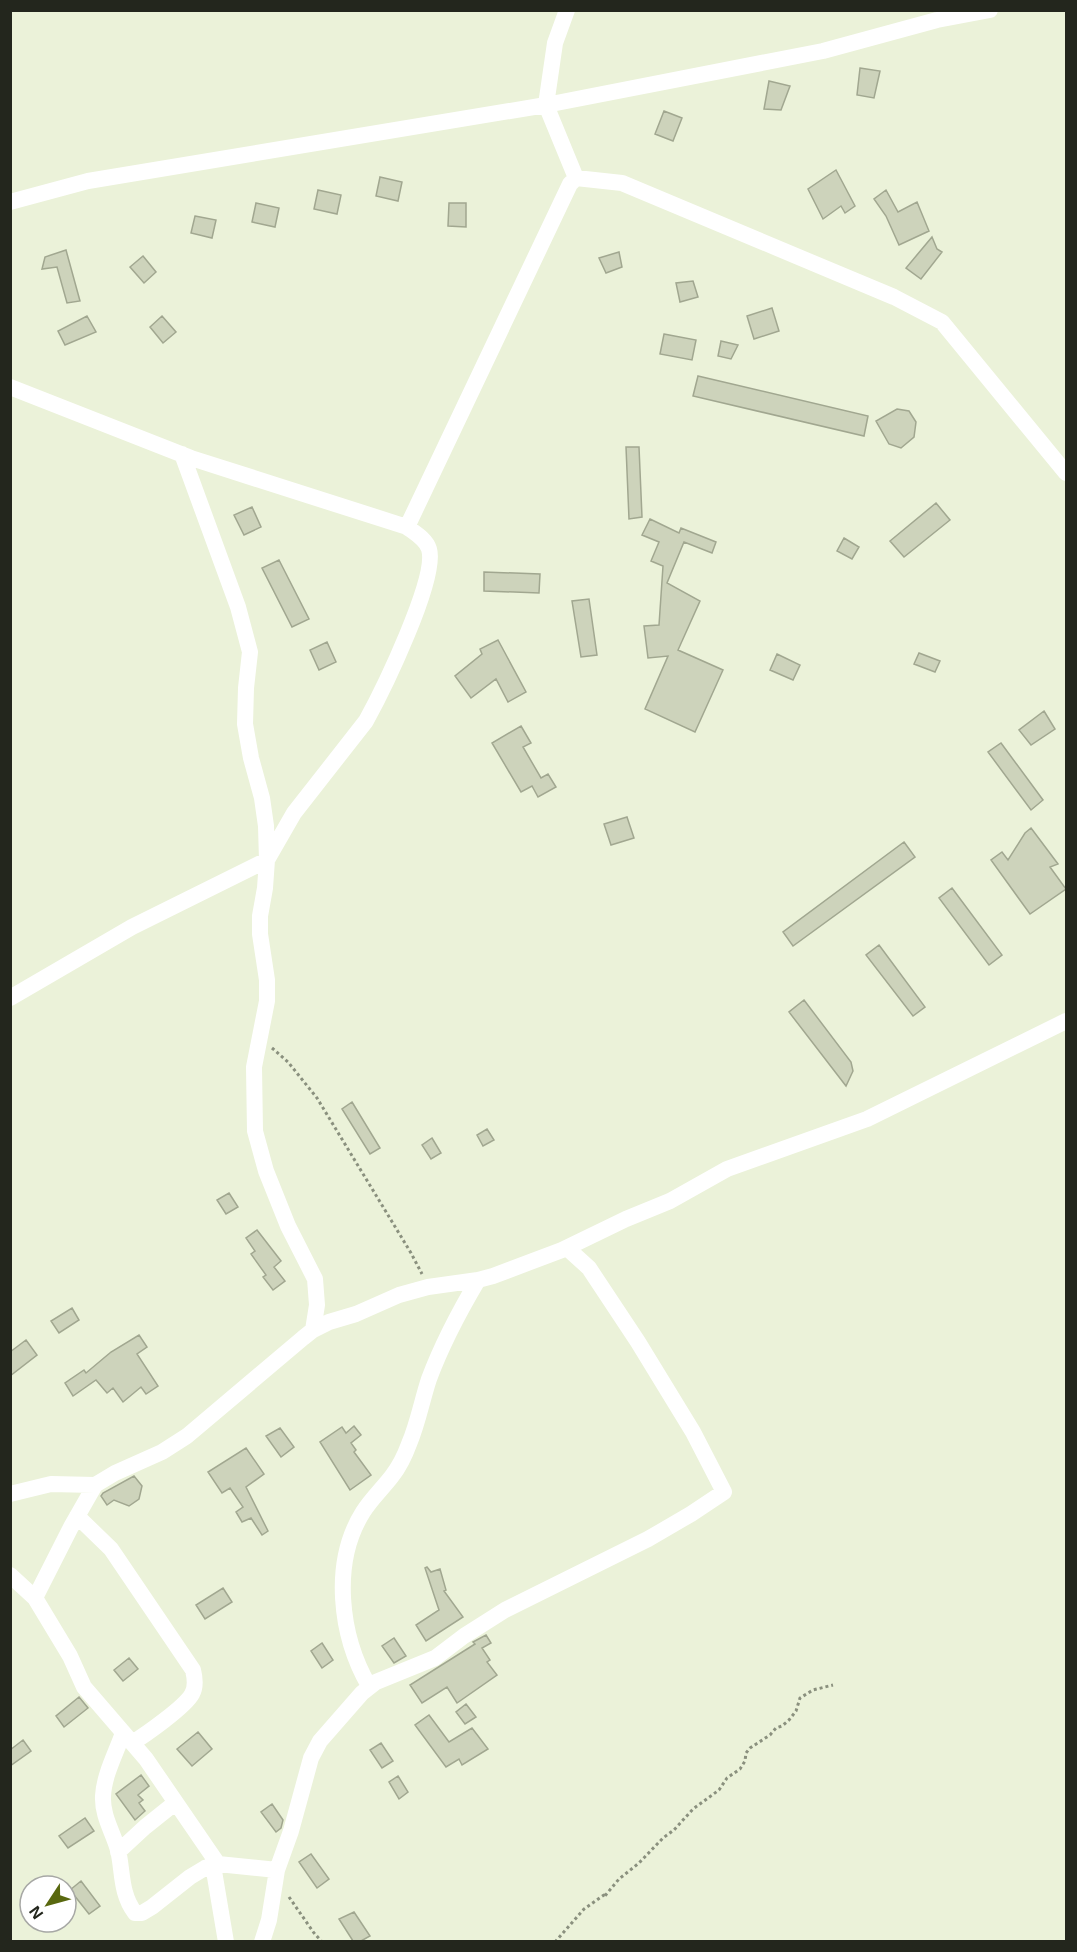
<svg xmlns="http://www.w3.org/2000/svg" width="1077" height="1952" font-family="Helvetica,sans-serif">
  <rect width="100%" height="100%" fill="#ebf2d9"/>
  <path fill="#cdd3bb" stroke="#a1a790" stroke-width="1.5" d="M860,68L880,71L874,98L857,95Z
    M769,81L790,86L781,110L764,109Z
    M664,111L682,118L673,141L655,134Z
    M836,170L855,206L845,213L841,206L823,219L808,189Z
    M380,177L402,182L398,201L376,196Z
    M318,190L341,195L337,214L314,209Z
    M886,190L898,212L917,202L929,231L899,245L886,216L874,199Z
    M256,203L279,208L275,227L252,222Z
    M449,203H466V227L448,226Z
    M195,216L216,220L212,238L191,233Z
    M932,237L937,249L942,252L921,279L906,268Z
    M66,250L80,301L67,303L57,267L42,269L45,257Z
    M619,252L622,267L606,273L599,258Z
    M143,256L156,272L144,283L130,267Z
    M693,281L698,297L680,302L676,283Z
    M772,308L779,331L754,339L747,316Z
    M87,316L96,332L65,345L58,331Z
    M162,316L176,332L163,343L150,327Z
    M664,334L696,340L692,360L660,354Z
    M721,341L738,345L731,359L718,356Z
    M698,376L868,416L864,436L693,396Z
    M897,409L909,411L916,422L914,437L901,448L889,444L876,421Z
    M626,447H639L642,517L629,519Z
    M936,503L950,520L904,557L890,541Z
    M252,507L261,527L244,535L234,515Z
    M650,519L679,533L681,528L716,542L712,553L684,542L667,583L700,601L678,650L723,670L695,732L645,709L668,656L648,658L644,626L659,625L663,566L651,561L659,542L642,535Z
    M844,538L859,547L852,559L837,551Z
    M279,560L309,619L292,627L262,568Z
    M484,572L540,574L539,593L484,591Z
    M589,599L597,655L581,657L572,601Z
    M498,640L526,692L508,702L496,679L471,698L455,676L482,654L480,649Z
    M327,642L336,662L319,670L310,650Z
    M919,653L940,661L935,672L914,664Z
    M777,654L800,665L793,680L770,670Z
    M1044,711L1055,729L1031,745L1019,730Z
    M521,726L531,743L523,747L541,778L548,774L556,787L538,797L532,786L521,792L492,743Z
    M1001,743L1043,800L1031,810L988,752Z
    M627,817L634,838L611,845L604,824Z
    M1031,828L1058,864L1050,867L1066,889L1030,914L991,860L1002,852L1008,860L1025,833Z
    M904,842L915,857L793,946L783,932Z
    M952,888L1002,955L989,965L939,898Z
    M879,945L925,1007L913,1016L866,955Z
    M804,1000L851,1062L853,1071L846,1086L789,1012Z
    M352,1102L380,1148L370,1154L342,1109Z
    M487,1129L494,1140L483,1146L477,1135Z
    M432,1138L441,1153L431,1159L422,1145Z
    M229,1193L238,1207L226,1214L217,1200Z
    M257,1230L281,1261L274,1267L285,1281L273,1290L263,1277L266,1275L251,1254L255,1251L246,1238Z
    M72,1308L79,1320L59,1333L51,1321Z
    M139,1335L147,1347L137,1354L158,1386L146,1394L141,1387L123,1402L113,1388L107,1393L96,1380L73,1396L65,1383L84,1370L86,1373L111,1352Z
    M26,1340L37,1355L10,1376V1352Z
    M354,1426L361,1435L351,1443L356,1450L354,1452L371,1475L350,1490L320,1442L342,1427L346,1433Z
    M280,1428L294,1447L281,1457L266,1436Z
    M246,1448L264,1474L246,1487L268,1531L262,1535L251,1518L242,1522L236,1512L243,1507L230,1488L222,1493L208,1472Z
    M134,1476L142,1486L139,1499L129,1506L114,1500L107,1505L101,1496L103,1493Z
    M427,1567L431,1572L440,1569L446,1590L444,1591L463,1617L426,1641L416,1625L439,1610L425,1568Z
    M223,1588L232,1602L205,1619L196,1605Z
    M486,1635L491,1643L482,1648L490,1660L487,1662L497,1675L457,1703L447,1687L422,1703L410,1685L475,1644L473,1642Z
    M394,1638L406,1656L394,1663L382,1646Z
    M322,1643L333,1660L322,1668L311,1651Z
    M129,1658L138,1669L123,1681L114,1670Z
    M79,1697L88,1708L64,1727L56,1716Z
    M466,1704L476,1717L465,1724L456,1712Z
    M429,1715L449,1742L472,1728L488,1749L462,1765L459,1759L446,1767L415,1725Z
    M198,1732L212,1749L192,1766L177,1749Z
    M23,1740L31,1751L10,1766V1750Z
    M381,1743L393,1761L382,1768L370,1750Z
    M141,1775L149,1786L138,1795L143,1800L139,1803L145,1811L135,1820L116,1794Z
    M398,1776L408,1792L399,1799L389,1782Z
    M272,1804L283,1820L281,1828L276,1832L261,1812Z
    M85,1818L94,1831L68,1848L59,1836Z
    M311,1854L329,1879L317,1888L299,1862Z
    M81,1881L100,1906L89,1914L70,1890Z
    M354,1912L370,1936L361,1941H353L339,1919Z"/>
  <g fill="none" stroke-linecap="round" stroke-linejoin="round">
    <path stroke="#8a907e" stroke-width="3" stroke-dasharray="3 3" stroke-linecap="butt" d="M272,1048L288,1062L317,1098L411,1253L422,1274
      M289,1897L314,1933L322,1942
      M555,1942L584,1909L604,1895V1897L619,1879L639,1863L663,1838L674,1830L693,1809L719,1790L727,1778L740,1769L745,1761L746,1753L750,1748L770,1735L776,1728L782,1726L789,1720L796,1711L800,1698L813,1690L833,1685"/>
    <path stroke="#fff" stroke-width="16" d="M567,10L555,43L546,105L576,178
      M10,202L88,181L546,105L823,51L937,20L990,10
      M10,387L191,458L407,527L570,184L576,178L622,183L894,297L942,322L1066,473
      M182,454L238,607L250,652L246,688L245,724L251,758L262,798L266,826L267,860L265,888L260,916V934L267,980V1001L254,1067L255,1131L266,1171L288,1226L315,1279L317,1305L313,1330
      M10,998L132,927L267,860L294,813L366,721C382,692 438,578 429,549C426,539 415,533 407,527
      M10,1494L51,1484L95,1485
      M77,1516L111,1549L193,1670C195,1678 196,1687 192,1694C185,1707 145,1735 132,1743
      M10,1575L35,1598
      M369,1686C340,1636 331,1563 363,1512C371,1499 383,1488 392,1476C399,1467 405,1455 409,1444C418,1423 422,1400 429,1379C442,1344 459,1312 478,1280
      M123,1733C116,1753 104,1775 103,1796C102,1816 113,1832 118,1850C123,1871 120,1893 135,1913H142L152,1907L190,1877L205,1868L218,1864L277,1870
      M118,1852L145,1827L175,1803
      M218,1864L146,1759L84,1687L70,1656L35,1598L71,1527L95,1485L115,1473L162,1452L187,1436L303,1338L313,1330L329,1322L356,1314L399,1295L428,1287L478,1280L493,1276L562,1250L626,1219L670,1201L727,1169L867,1119L1066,1021
      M213,1865L226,1942
      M262,1942L269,1920L277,1870L291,1831L311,1758L320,1741L362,1693L376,1682L435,1658L464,1636L505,1610L648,1539L691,1514L724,1492L693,1432L638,1342L589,1268L567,1248"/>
  </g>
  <rect width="1077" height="1952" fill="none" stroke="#23261d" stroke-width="24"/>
  <g transform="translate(48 1904) rotate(234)"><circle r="28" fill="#ffffff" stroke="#a7a8a5" stroke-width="1.5"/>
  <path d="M0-4.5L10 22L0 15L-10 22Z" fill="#59680f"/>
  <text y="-9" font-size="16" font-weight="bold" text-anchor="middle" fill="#23261d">N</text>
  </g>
</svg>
